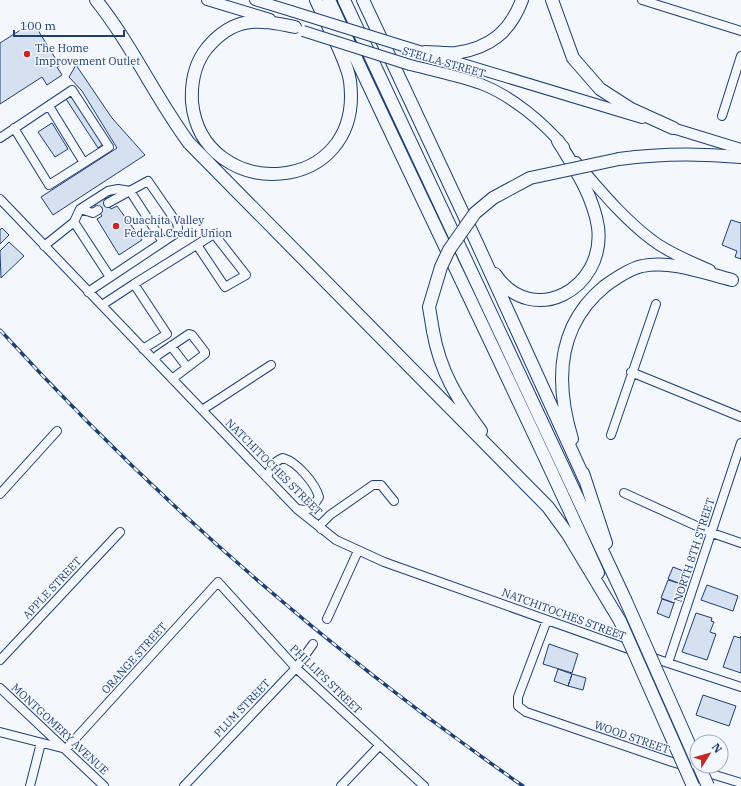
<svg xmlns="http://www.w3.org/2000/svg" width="741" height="786" font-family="'IBM Plex Serif',serif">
  <rect width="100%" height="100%" fill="#f4f7fb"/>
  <path fill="#d5e0f0" stroke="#1d3f73" d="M33,22L60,66L57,67L62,75L47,85L42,77L0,104V43Z
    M76,65L112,118L145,155L53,215L41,197L117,148L82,91L69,77Z
    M72,95L103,144L98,148L66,99Z
    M52,123L68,149L55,157L38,132Z
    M104,197L111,209L117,206L142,240L119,255L97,219L102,216L94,204Z
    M731,220L741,223V259L735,257L737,251L722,245Z
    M2,228L9,235L0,244V230Z
    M9,242L24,256L1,278L0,251Z
    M673,567L686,572L681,584L668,579Z
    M668,580L681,584L674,603L661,598Z
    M707,585L738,596L733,611L701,600Z
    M662,599L674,603L669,618L657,613Z
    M696,613L712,618L711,621L714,622L710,632L716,634L707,660L682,652Z
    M734,636L740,638L741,636V673L723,667Z
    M549,644L578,654L572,673L543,664Z
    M558,669L572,674L568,686L554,681Z
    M572,674L586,678L583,690L568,686Z
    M703,695L736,706L729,726L696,715Z"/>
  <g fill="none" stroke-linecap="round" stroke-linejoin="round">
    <g stroke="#1d3f73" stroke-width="10">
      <path id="minor" d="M642,0L741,31
        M49,106L84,163
        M722,116L741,56
        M0,138L72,90L109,147L49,185L14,128
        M0,199L297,509L336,540L384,562L668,663L741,687
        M80,209L93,213L98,210
        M74,222L110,277
        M44,246L74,222L80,209L108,191L118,189L130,191L163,242
        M88,292L175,234L178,228L177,223L148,181L108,203
        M102,305L134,284
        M171,346L187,367
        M143,349L167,334L134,284L214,234L246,275L225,287L197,245
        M154,360L158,355L189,334L192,335L205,352V354L172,379
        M631,372L741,417
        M202,410L271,365
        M611,435L656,304
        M267,478C270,468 273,462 283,458C297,462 315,483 319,497L312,508L305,510L297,509
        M624,493L712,533L741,543
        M0,494L57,431
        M321,529V524L330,515L373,485H381L394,501
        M327,619L358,551
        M547,620L518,697V706L526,712L672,762L741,783
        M0,660L120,532
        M668,663L741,443
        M0,688L104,786
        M0,732L66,749L218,582L296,668L424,786
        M30,786L41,743
        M184,786L296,668L313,644
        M341,786L380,745"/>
    </g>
    <g stroke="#1d3f73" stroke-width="12">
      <path id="major" d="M207,0L270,19
        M255,0L291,11
        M403,46L642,118
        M410,65C434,71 458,76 481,84C512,96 543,122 564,147
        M666,126L741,149
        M576,162C600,190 623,218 652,240C669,253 690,261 710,270"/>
    </g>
    <g stroke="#1d3f73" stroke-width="14">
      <path id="highway" d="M96,0C132,45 155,97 189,143L548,507L567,533L620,621
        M329,0C417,192 511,380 598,573
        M344,0L625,599
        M363,0L476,241L585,480
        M552,0L573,58L600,89L631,109L673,128
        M295,27C257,19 234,16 207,48C195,63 191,83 192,102C202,204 365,198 350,81C347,60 325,21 316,0
        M425,52C434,52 446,54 456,53C490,48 510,32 522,0
        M619,159C662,153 698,153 741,157
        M495,274C532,329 606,289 598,227C593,195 574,167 558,141
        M433,331C440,371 457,399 481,431
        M572,439C555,383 556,326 605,286C616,278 629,269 642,266C672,260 704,273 732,280
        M583,473L606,543"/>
    </g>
    <use href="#minor" stroke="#f4f7fb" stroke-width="8"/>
    <use href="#major" stroke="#f4f7fb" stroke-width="10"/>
    <use href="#highway" stroke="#f4f7fb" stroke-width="12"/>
    <g stroke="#1d3f73" stroke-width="3.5">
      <path id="rail" d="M0,330C156,501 333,654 523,786"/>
    </g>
    <use href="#rail" stroke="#f4f7fb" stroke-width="2" stroke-dasharray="6" stroke-linecap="butt"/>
    <g stroke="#1d3f73" stroke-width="12" stroke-linecap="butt">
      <path id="major-bridge" d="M291,11L403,46
        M303,31L410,65"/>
    </g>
    <g stroke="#1d3f73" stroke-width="14" stroke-linecap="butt">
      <path id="highway-bridge" d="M433,331L429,307L441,267L449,250L475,213L493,198L530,178L619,159
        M625,599L697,762
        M620,621L693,786
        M699,766L708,786"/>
    </g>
    <use href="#major-bridge" stroke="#f4f7fb" stroke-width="10"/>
    <use href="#highway-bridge" stroke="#f4f7fb" stroke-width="12"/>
  </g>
  <g fill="#c62828" stroke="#f4f7fb" stroke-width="1.5">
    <circle cx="27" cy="54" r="4"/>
    <circle cx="116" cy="226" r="4"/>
  </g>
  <g text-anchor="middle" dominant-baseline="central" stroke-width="3" stroke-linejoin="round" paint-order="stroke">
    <g font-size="11" fill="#1d3f73" stroke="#f4f7fb" text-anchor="start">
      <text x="35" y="48">The Home<tspan x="35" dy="13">Improvement Outlet</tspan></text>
      <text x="124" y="220">Ouachita Valley<tspan x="124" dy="13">Federal Credit Union</tspan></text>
    </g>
    <g font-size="11" fill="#1d3f73" stroke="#f4f7fb">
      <text transform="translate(444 62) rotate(16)">STELLA STREET</text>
      <text transform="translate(274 467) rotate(45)">NATCHITOCHES STREET</text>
      <text transform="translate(694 550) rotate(-72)">NORTH 8TH STREET</text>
      <text transform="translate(52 588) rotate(-47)">APPLE STREET</text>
      <text transform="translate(564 614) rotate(20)">NATCHITOCHES STREET</text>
      <text transform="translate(134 658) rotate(-48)">ORANGE STREET</text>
      <text transform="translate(326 679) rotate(44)">PHILLIPS STREET</text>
      <text transform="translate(242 708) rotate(-46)">PLUM STREET</text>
      <text transform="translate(60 729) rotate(43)">MONTGOMERY AVENUE</text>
      <text transform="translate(632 737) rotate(19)">WOOD STREET</text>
    </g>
  </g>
  <g transform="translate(709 754) rotate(53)"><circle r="19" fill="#f4f7fb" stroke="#9eadc5"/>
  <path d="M0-3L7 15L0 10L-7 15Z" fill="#c62828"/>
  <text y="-6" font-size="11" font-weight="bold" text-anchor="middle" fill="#1d3f73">N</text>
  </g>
  <path d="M14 30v6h110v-6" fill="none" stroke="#1d3f73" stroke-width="2"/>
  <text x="20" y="30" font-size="12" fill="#1d3f73" stroke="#f4f7fb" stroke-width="3" paint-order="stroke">100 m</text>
</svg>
